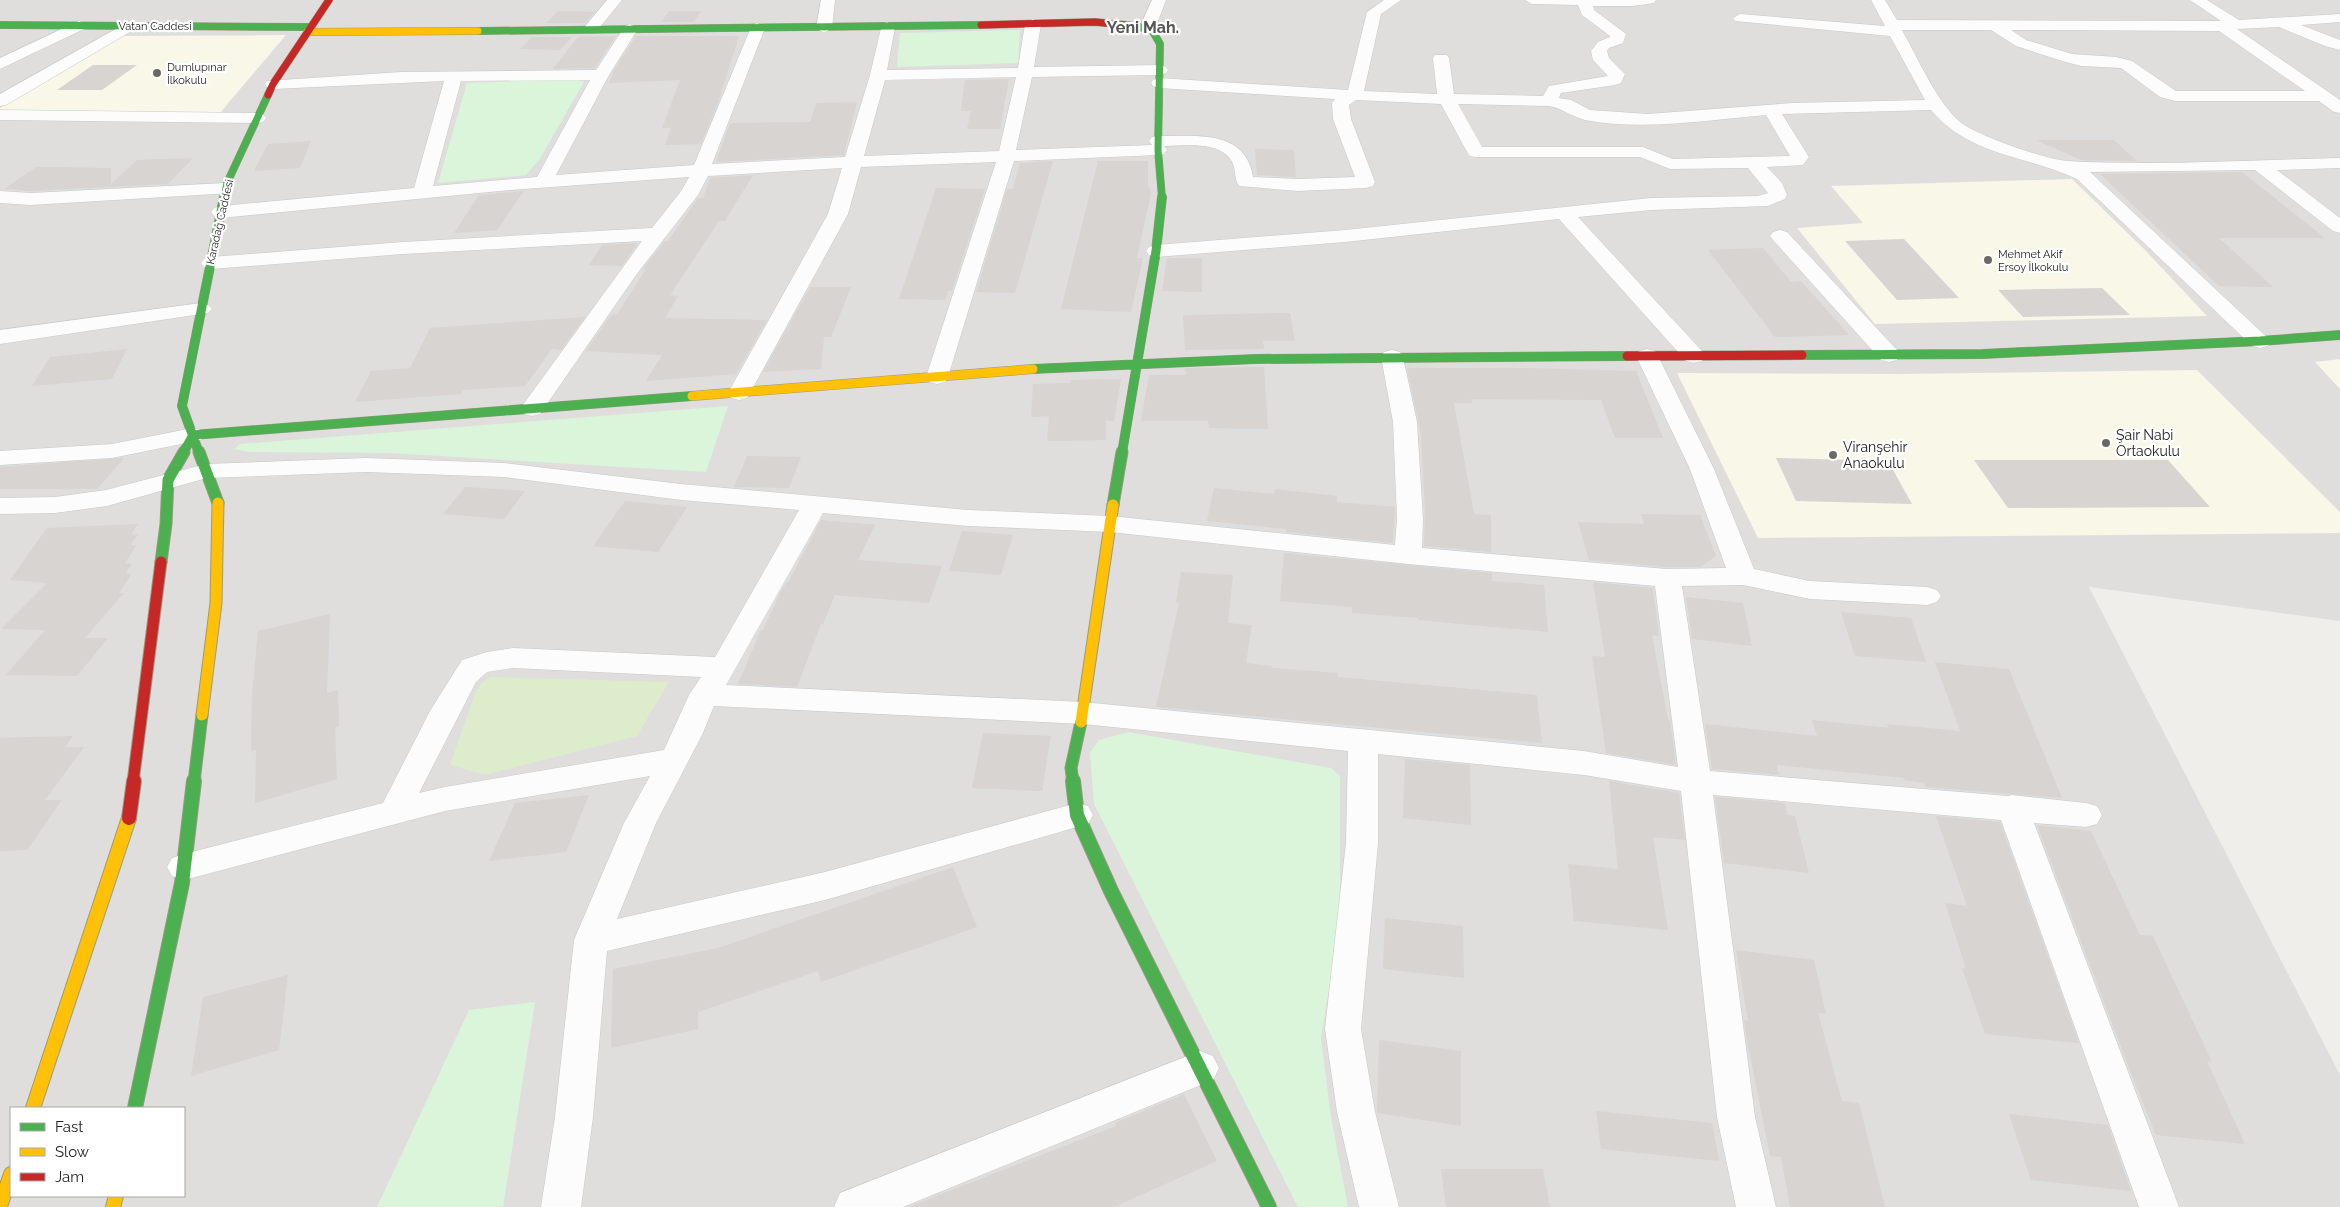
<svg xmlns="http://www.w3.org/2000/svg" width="2340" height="1207" font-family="Raleway,sans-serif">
  <rect width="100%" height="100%" fill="#f0eeeb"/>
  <path fill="#dfdedc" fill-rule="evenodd" d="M0,0H2340V621L2089,587L2340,1075V1207H0ZM11,1108H184V1196H11Z"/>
  <path fill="#f8f7e8" d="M286,35L219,114L0,111V108L123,36Z
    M2072,179L2145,250L2207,316L1875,324L1797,228L1863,223L1831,186Z
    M2340,359V389L2315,362Z
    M2197,370L2340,512V533L1758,538L1677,373L1901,374Z"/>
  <path fill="#ddeccb" d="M491,677L669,682L637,736L485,775L450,765L475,694L482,682Z"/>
  <path fill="#daf5da" d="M1020,30L1018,63L897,67L900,33Z
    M575,79L584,82L539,160L526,175L438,183L467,83Z
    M728,406L706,472L389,453L250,452L234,449L240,444Z
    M1128,732L1331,768L1340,776V924L1321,1038L1331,1117L1348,1207H1298L1094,804L1090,752L1099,740Z
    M535,1002L503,1207H377L469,1010Z"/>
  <path fill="#d7d4d2" d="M558,11L595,12L585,23H546Z
    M669,11H701L694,22H661Z
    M616,36L595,68L553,69L578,37Z
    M636,36H739L718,103L701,144L665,145L671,128H662L680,80L609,83L614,70Z
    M532,37H572L560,50L520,49Z
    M93,65H137L102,90H57Z
    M1009,79L1000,129H967L971,111H961L965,80Z
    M857,102L844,155L716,162L730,123L810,122L816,103Z
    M2036,140H2114L2137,161L2081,160Z
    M311,141L300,168L254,171L268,144Z
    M1255,149L1294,150L1296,177L1257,175Z
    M193,158L168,184L31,191L4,189L36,167L111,168V184L137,160Z
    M1053,161L1015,293L976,292L1007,189H1013L1020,163Z
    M1098,161H1148V187L1150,188L1151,193L1137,258H1143L1131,312L1061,309Z
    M2242,172L2325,238H2219L2273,287L2219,286L2100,174Z
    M753,175L725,221H719L670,295L678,296L665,318L767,320L736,374L646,381L662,355L586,351L611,315L617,314L646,269H643L645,266L665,241H668L698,198H703L710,178Z
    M936,188L985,189L952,291H948L945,300L899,299Z
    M524,191L497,230L454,233L479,195Z
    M1904,239L1959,298L1897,300L1845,241Z
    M638,243L622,266L589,265L602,245Z
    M1763,248L1791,282L1801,281L1849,335L1775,337L1708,250Z
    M1167,258H1202V292L1162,291Z
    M810,287H851L831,337H824L821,369L763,372Z
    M2102,288L2130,315L2023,317L1998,290Z
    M1290,313L1295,341H1263L1264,349L1185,350L1183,315Z
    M585,317L561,350L552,349L525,386L463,390L461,394L355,402L371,371L410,368L430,328Z
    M127,349L112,379L32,386L50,357Z
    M1264,367L1268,429L1209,428L1208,421H1141L1149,375H1186L1185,368Z
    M1407,368H1520L1636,371L1663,438H1615L1601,400L1471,399L1472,403H1454L1474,514L1491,515V552L1424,546L1425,510L1421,435Z
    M1121,379L1114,421H1106V440L1047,441L1049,416L1031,417L1033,384L1071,383V380Z
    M747,456L801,457L789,488L734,487Z
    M119,458H124L97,489H0V467Z
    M1776,458L1888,461L1912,504L1796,501Z
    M1974,460H2168L2210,507L2008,508Z
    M465,487L525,491L504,519L443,514Z
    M1214,488L1274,494L1275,489L1337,496V502L1395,507L1393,543L1286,532V529L1207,521Z
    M625,501L687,507L658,552L593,546Z
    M1641,514L1700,515L1716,556L1700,567H1667L1589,560L1578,522L1644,524Z
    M821,520L875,525L858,560L942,566L929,603L835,595L823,624H821L797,687L738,684L761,630H763L781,591L786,583H788Z
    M138,524L131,534L138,535L130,545L136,546L125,563L132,564L126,572L131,575L119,593H124L85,638H108L77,676L6,675L45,630L1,629L47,583L10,580L47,528Z
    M962,531L1013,535L1001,575L949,571Z
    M1284,553L1492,573V581L1544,585L1548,632L1418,620V618L1352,613V607L1280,601Z
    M1181,572L1233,575L1228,623L1252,625L1246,663L1272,666V668L1338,673V677L1537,695L1542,743L1156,707L1179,603H1176Z
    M1593,582L1653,588L1659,636L1652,635L1668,720H1670L1676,765L1606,753L1592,656L1605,657Z
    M1686,597L1743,603L1752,646L1692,639Z
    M1841,612L1911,618L1926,662L1855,656Z
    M330,614L327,693L338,690L339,726L335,728L337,779L255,803L256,750L251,751L252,696L258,631Z
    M1935,662L2009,669L2062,798L1926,787L1924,783L1904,780V778L1777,765L1779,775L1712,769L1705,724L1817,736L1812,720L1889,728L1887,724L1960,731Z
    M983,733L1051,736L1042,791L972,788Z
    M73,736L65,747H84L45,800H62L27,850L0,851V738Z
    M1405,759L1470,765L1471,825L1403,818Z
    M1609,781L1679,793L1685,840L1653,837L1668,930L1574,921L1568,864L1618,869Z
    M589,795L566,852L489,861L515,803Z
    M1715,797L1785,803L1787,815L1795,816L1809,873L1724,863Z
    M1936,816L2000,822L2079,1043L1985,1034L1962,968L1966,969L1945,903L1967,906Z
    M2037,825L2091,831L2140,935L2153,936L2212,1062L2207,1061L2245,1144L2156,1135L2129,1068Z
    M953,867L977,927L821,982L818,971L698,1012V1029L611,1048L613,969L718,948Z
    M1385,918L1463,926L1464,978L1383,969Z
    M1736,950L1814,960L1826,1014L1818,1013L1842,1101L1859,1103L1885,1207H1790L1781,1157L1770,1156L1746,1035L1744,1020L1748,1021Z
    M288,975L279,1050L191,1076L203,997Z
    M1379,1040L1461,1051V1126L1377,1113Z
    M1184,1094L1217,1161L1114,1207H908L1116,1126L1115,1123Z
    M1596,1111L1712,1123L1719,1161L1601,1149Z
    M2009,1114L2108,1125L2131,1191L2031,1180Z
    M1441,1169H1543L1550,1207H1446Z"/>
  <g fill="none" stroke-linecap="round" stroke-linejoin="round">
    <g stroke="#c9c8c7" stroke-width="1">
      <path id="street" d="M607,0H622L595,33H585L582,30Z
        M821,0H835L832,28L824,33L816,28Z
        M1152,0H1166L1155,29L1147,34L1139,29Z
        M1384,0H1401L1381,14L1364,91L1437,94L1433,58L1435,55H1447L1449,58L1454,94L1543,96L1549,86L1608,76L1593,60L1591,51L1598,42L1610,37V36L1582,15L1578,5L1532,4L1525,0H1656L1654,3L1633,6H1593L1594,10L1626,34L1623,43L1609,48L1607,51L1609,58L1625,74L1621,83L1615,85L1561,93L1559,98L1571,100L1590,110L1648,114L1792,103L1925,100L1890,36L1735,21L1733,18L1740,14L1885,26L1871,0H1885L1897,20L2221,21L2190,0H2207L2239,20L2340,14V22L2301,25L2340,40V50L2325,46L2279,27L2237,29L2340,100V113L2334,112L2319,101H2175L2160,97L2121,68L2081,66L2062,61L2016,46L1991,30H1902C1918,58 1936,101 1960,122C1978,136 2044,159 2067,161C2157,166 2249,160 2340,158V168L2277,170L2340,218V233L2333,231L2255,170L2090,172L2271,341L2268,346L2260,348L2252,346L2077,179C2026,155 1969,156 1931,110L1782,114L1809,157L1803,165L1767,167L1782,183L1787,195L1785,199L1768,206L1651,210L1578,217L1702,351L1705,356L1702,361L1694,363L1686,361L1559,219L1345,242L1156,257L1149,255L1146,251L1149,247L1156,245L1345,230L1651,198L1758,196L1768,193L1748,168L1670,169L1640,157H1476L1470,156L1467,152L1441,104L1356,100L1349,105L1351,119L1375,182L1373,186L1366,188L1298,191L1239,186C1234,179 1236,171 1233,164C1223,140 1184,146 1164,146L1167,150L1164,154L1158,155L1014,161L948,377L945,382L937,384L929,382L926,377L996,162L861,167L848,214L750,393L747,398L739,400L731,398L728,393L828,214L842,168L708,176L698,195L636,275L540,414L532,416L524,414L520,409L642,241L403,254L211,269L204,267L201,263L204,259L211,257L403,242L652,228L682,190L689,177L510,190L221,218L214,216L211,212L214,208L221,206L414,188L444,81L273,89L267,87L265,84L267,81L401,72L596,70L625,26L630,24L638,29L609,75L556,175L694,165L752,25L757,23L765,28L712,164L845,157L870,75L882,24L887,22L895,27L887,70L1018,68L1025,24L1033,19L1041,24L1034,67L1160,65L1166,67L1168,70L1166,73L1160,75L1032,77L1016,150L1152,145L1149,141L1152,137L1158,136C1195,136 1246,129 1253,177L1298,179L1355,177L1333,119L1332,103L1335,99L1159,88L1153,86L1151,83L1153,80L1159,78L1348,90L1367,12ZM2011,30L2219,31L2305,91H2176L2132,61L2116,57L2072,54L2026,40ZM1016,77L999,151L864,156L885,80ZM590,80L537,177L433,186L461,81ZM1458,104L1549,106C1562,108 1572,117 1585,120C1642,131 1708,120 1766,115L1790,156L1673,159L1643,147H1482Z
        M79,21L84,23L87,26L84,29L0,69V58Z
        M130,21L135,23L138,26L135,29L6,105L0,106V94Z
        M0,110L257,113L263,114L266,118L263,122L257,123L0,120Z
        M225,183L232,185L234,189L232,193L31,205L0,203V191L31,193Z
        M1780,230L1787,232L1897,350L1900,355L1897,360L1889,362L1881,360L1773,240L1770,236L1773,232Z
        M201,303L208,305L212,309L208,313L0,344V330Z
        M1647,349L1655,351L1658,356L1714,469L1754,569L1810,581L1927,587L1937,590L1941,596L1937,602L1927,605L1810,599L1743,585L1682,586L1710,771L2008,796L2012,795L2086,803L2097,806L2102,815L2097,824L2086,827L2034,823L2179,1207H2139L2001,820L1713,795L1755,1117L1776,1207H1736L1717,1117L1681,791L1584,775L1378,754V843L1361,1029L1375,1112L1399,1207H1359L1337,1112L1325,1029L1346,843L1348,751L1083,724L714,706L702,735L656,823L617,919L825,872L1077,803L1088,806L1093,815L1088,824L1077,827L825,900L607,951L593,1117L581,1207H541L555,1117L574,940L624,823L650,776L445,811L184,880L172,876L167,867L172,858L184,854L383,803L430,711L462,660L487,652L513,648L715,657L799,510L681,500L504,477L366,472L207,478L107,506L55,513L0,514V498L55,497L106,490L206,464L366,458L504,463L681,484L968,510L1110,516L1395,545L1397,519L1393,422L1381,357L1384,352L1392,350L1400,352L1403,357L1417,422L1423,519L1422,548L1667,569L1726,568L1690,469L1636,356L1639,351ZM823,513L968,526L1110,532L1408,564L1655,586L1678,767L1584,751L1083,702L726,685ZM513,668L701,677L689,695L664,750L445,787L419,793L476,682L487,672Z
        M193,428L201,430L205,435L201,440L112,458L0,465V451L112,444Z
        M1200,1051L1213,1056L1219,1068L1213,1080L903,1207H834L840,1193Z"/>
    </g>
    <g stroke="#999a82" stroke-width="8">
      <path id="fast-far3" d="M0,25L310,27
        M1136,26L1152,30L1160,44L1158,150L1162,198
        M478,31L981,25
        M224,198L227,183L268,95"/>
    </g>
    <g stroke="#999a82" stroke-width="10">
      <path id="fast-far2" d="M1802,355L1983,354L2260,341L2340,335
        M1033,369L1255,359L1627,356
        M193,435L692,396
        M183,453L193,435
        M199,453L182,406L224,197
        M1122,453L1156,251L1162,197"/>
    </g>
    <g stroke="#999a82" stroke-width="13">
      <path id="fast-far1" d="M199,452L218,503
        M1113,505L1122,452
        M161,562L166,524L168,480L184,452
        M194,782L202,715
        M1073,782L1071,768L1081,722"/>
    </g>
    <g stroke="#999a82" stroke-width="16">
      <path id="fast" d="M1073,781L1077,815L1111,891L1269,1207
        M135,1108L182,883L194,781"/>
    </g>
    <g stroke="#999a82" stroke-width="8">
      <path id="slow-far3" d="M307,32L478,31"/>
    </g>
    <g stroke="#999a82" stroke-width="10">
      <path id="slow-far2" d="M692,396L1033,369"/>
    </g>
    <g stroke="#999a82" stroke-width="13">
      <path id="slow-far1" d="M202,715L216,603L218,503
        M1081,722L1113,505"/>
    </g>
    <g stroke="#999a82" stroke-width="16">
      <path id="slow" d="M33,1108L129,818
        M0,1206L11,1174
        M113,1207L116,1196"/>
    </g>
    <g stroke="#999a82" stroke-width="8">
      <path id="jam-far3" d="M981,25L1095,22L1136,26
        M268,95L273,84L329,0"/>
    </g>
    <g stroke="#999a82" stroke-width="10">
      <path id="jam-far2" d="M1627,356L1802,355"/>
    </g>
    <g stroke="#999a82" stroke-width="13">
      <path id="jam-far1" d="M133,782L161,562"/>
    </g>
    <g stroke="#999a82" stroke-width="16">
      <path id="jam" d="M129,818L134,781"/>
    </g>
    <use href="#street" fill="#fdfcfc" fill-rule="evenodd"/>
    <use href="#fast-far3" stroke="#4caf50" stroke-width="7"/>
    <use href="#fast-far2" stroke="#4caf50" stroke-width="9"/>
    <use href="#fast-far1" stroke="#4caf50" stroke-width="11"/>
    <use href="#fast" stroke="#4caf50" stroke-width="14"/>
    <use href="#slow-far3" stroke="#ffc107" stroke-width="7"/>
    <use href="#slow-far2" stroke="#ffc107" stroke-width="9"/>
    <use href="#slow-far1" stroke="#ffc107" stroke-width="11"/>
    <use href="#slow" stroke="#ffc107" stroke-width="14"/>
    <use href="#jam-far3" stroke="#c62828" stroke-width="7"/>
    <use href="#jam-far2" stroke="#c62828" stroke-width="9"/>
    <use href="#jam-far1" stroke="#c62828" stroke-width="11"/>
    <use href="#jam" stroke="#c62828" stroke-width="14"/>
  </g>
  <g fill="#6a6968" stroke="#fff" stroke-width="2">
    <circle cx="157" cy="73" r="5"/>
    <circle cx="1988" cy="260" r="5"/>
    <circle cx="2106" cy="443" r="5"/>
    <circle cx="1833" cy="455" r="5"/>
  </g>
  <g text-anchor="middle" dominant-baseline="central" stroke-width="4.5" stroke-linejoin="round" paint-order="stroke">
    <g font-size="11" fill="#222" stroke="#fff">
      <text x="155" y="26">Vatan Caddesi</text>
      <text transform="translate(220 222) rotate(-77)">Karadağ Caddesi</text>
    </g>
    <g font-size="11" fill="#222" stroke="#fff" text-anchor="start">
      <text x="167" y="67">Dumlupınar<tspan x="167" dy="13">İlkokulu</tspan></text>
      <text x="1998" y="254">Mehmet Akif<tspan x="1998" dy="13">Ersoy İlkokulu</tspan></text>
    </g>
    <g font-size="14" fill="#222" stroke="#fff" text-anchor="start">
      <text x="2116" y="435">Şair Nabi<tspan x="2116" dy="16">Ortaokulu</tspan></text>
      <text x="1843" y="447">Viranşehir<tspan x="1843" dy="16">Anaokulu</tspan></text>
    </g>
    <g font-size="16" font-weight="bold" fill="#555" stroke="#fff">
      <text x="1143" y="27">Yeni Mah.</text>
    </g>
  </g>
  <rect x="10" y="1107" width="175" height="90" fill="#ffffff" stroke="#a7a7a7"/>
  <rect x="20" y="1123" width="25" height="8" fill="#4caf50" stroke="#a7a7a7"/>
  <text x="55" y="1132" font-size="15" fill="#222222">Fast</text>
  <rect x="20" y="1148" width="25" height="8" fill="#ffc107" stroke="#a7a7a7"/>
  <text x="55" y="1157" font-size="15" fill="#222222">Slow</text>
  <rect x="20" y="1173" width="25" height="8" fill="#c62828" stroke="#a7a7a7"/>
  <text x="55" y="1182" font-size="15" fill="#222222">Jam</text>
</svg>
